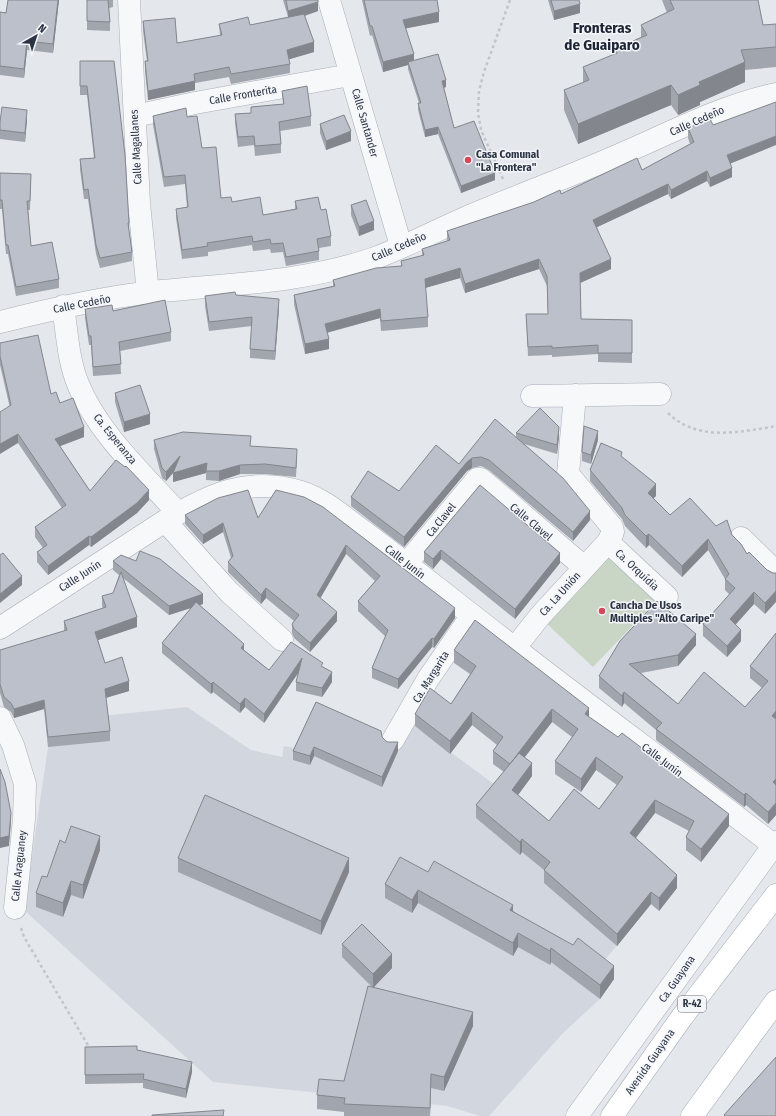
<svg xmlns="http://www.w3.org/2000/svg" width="776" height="1116" font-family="'Fira Sans Condensed',sans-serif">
  <rect width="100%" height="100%" fill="#e4e7ec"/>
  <path fill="#d2d6de" d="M187,707L251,750L282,757L284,746L298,749L399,748L412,724L554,828L651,904L599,967L614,979L600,999L563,1033L489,1116H480L447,1106L213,1082L24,910L48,747L46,722Z"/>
  <path fill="#c9d6c5" d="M610,554L658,599L593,667L546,623Z"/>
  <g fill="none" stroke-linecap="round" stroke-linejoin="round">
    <g stroke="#a9aeb7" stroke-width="23">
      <path id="minor" d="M129,0L139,203L148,293
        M329,0L401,246
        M135,116L195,103L350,75
        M63,306C67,332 68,360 78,384C97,432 144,475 178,513
        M0,322C48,310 95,299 144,293C222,284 300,284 375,258C405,247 435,231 465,218C519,195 574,175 628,151C676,130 724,105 776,94
        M532,396L660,394
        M165,521L229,592L282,640
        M741,538L776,572
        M608,542L667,597
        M407,563L477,479H481L584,567
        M0,628L165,521C210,494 248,476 301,492C321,498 339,513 355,525C395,554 433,585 472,615C572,694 675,769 776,847
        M514,649L540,616L608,542L613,532L612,527L568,474L575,395
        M0,718L13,745L25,784L24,819L15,908
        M393,740L428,679L472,615
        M577,1116L776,842"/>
    </g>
    <g stroke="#a3abb8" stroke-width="23">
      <path id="primary" d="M612,1116L682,1017L776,895
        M692,1116L776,1001"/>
    </g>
    <path stroke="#c2c5cb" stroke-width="2.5" stroke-dasharray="3 3" stroke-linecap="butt" d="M503,179L481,130L478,113L479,91L484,72L510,0
      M668,413C697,442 740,432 776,426
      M21,928L24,937L89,1047"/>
    <use href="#minor" stroke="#f7f8fa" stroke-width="22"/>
    <use href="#primary" stroke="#fff" stroke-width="22"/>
  </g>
  <path fill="#a1a5ae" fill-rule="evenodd" d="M8,0H59L53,53L27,50L24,78L0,75V12L6,13Z
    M87,0H113V7L109,8L110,22V31L87,30Z
    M283,0H318V11L305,16L314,52L289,59L290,64V73L231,84L229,77L195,83V90L148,100L145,71V61H147L143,31V21L177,43L220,36L219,24L250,25L288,17Z
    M362,0H437L439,22L406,28L414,61L446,87L444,88L454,128L495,180L461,193L438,134L425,137L418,110V103H419L408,69V65L383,72L372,35L370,36Z
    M548,0H579L580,13L554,20Z
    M662,0H758L763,25L776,24V67L745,70V82L700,102V105L678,115L671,105L578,144L564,110V90L583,83V67L615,54V49L641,37V25L667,13Z
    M80,61L129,223V232L132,252V261L100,268L96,254L88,199H84L80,169V159L94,158L87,95H80Z
    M282,91L311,116V126L280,131L281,144V153L255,156L254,145L238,147L235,123V114L251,113V107L283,104Z
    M153,116L187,117L202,148L221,198L232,202L263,215L295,209V201L321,210L331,236V246L319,248V260L286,266L283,252L271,253L270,249L253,251L252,245L208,252V256L182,259L176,218V209L187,207L185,184L164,187L153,125Z
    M27,119L25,142L0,139V122Z
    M320,124L351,141L326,150L320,133Z
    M688,128L730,163L732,177L710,187L707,181L671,199L668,194L597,227L611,269L580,283L581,319L632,320V363L598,362V354L552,357V355L528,356L526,314H548L547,286L539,269L465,293L460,278L425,288L428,317V327L381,331L380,318L327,333L329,349L305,354L294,304V295L333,286V280L401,266V261L422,256V249L447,241V231L561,194L642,170L690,144L688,138Z
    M0,173L31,174L30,210H28L31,246L59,279V288L16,296L8,254H6L2,209H0Z
    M351,205L374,230L359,236L351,215Z
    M236,295L279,308L275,360L250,358V349L252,326L209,331L205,306V296Z
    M85,309L113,311L171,332V341L120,351L121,374L93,376L91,345H89L85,318Z
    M0,343L60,403L84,437L60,446L90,491L149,500L137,513L91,547L89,545L48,575L37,562V552L43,548L35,537V527L62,508L18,443L0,365Z
    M115,393L150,424L124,432L115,402Z
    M516,433L559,436L557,454L524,444L590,520L573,541L489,470L481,466L472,468L467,471L404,547L351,506V497L399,491L516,438Z
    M154,440L250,446L297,458L296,477L265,474H240L219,481L206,480V473L173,482V473L166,481L162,478L154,449Z
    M598,440L591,464L582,461V452Z
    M622,457L656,496L653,498L670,515L716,526L732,535L747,554L767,570L773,573L765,614L754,604L735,624L741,641L727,657L703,636V624L730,595L725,590V579L708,550L682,577L649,545L646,548L625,526L622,519L590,481V470Z
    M480,485L560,563L515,619L441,559L433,569L424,562V552Z
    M276,490L455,618L434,648L432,647L398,689L372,678V668L386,637L358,611V601L375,581L346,554L320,598L337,621L310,652L294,638L292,633V624L294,621L266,598L261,604L228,572V562L231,558L223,532L203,544L185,524V515L258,518Z
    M113,561L203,604L199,605L244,650L269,670L323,667L332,682L322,697L296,691V682L299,672L264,723L245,707L240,713L213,692L211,694L162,653V643L191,608L169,615L123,578L137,627L98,640L105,663L129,691L106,698L110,731V741L48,747L44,709L14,718L11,712L4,707L0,693V650L64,631V621L103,608L102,606V596L113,593L119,575L113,570Z
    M776,633V815L768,824L746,805L744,807L656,740V730L624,703L622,707L599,688V676L620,641L696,645L678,666L641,673L678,704L745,707L762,688L750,678V666Z
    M454,650L589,717L729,826L701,862L686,850V837L689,831L655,813L636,838L677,888L659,911L651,904L617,946L544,883V870L522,852L520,855L476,818V805L504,772L493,764V751L497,745L472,725L450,754L415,726V714L451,704L470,674L454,663ZM552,722L572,737L555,761V774L581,792L596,770L617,785L599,809L549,821L518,795L532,776L525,757Z
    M316,702L382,737L398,751L382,787L314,756L310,765L293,760V751Z
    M65,843L100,850L83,899L71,895L63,917L36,907V893L47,877Z
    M178,858L349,872L321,935L178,872Z
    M428,872L513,911L614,979L600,999L551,962L550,965L518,947L513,956L418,903L412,913L385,898V884Z
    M342,944L392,968L373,988L473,1026L444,1091L431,1088L430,1116H344V1112L317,1109V1095L344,1081L372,987L342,957Z
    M85,1047L137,1050L192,1072L186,1098L143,1088V1083L85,1084Z"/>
  <path fill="#83868d" d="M58,0H59L53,53V44Z
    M318,2V11L288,21V11Z
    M580,4V13L554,20V11Z
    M439,12V22L403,29V20Z
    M27,41V50L24,78V69Z
    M314,42V52L287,60V50Z
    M414,54V63L408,62V65L383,72V62Z
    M745,62V82L700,102V105L678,115V95L699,82Z
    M446,80V87L442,88V81Z
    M195,81V90L148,100V91Z
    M671,85V105L578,144V124Z
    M27,110V119L25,142V133Z
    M438,127V134L425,137V130Z
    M351,131V141L326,150V141Z
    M776,136V145L727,165V155Z
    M732,168V177L710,187V178Z
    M707,171V181L671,199V190Z
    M495,173V180L461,193V186Z
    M668,184V194L593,229V220Z
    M374,221V230L359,236V227Z
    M539,259V269L465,293V284Z
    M611,259V269L580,283V273Z
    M460,268V278L425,288V279Z
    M279,299V308L275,360V351Z
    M380,309V318L325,333V324Z
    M329,339V349L305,354V344Z
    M150,414V424L124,432V422Z
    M84,427V437L55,448V439Z
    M559,427V436L557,454V445Z
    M598,431V440L591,464V455Z
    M18,434V443L0,454V444Z
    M180,456L207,463L206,473L173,482V473L166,481V472Z
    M472,458V468L467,471L404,547V537L467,462Z
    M240,465V474L219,481V471Z
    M656,484V496L648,504V493Z
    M149,490V500L137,513L91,547V537Z
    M590,511V520L573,541V532Z
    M223,523V532L203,544V535Z
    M649,534V545L646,548V536Z
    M89,536V545L48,575V566Z
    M708,539V550L682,577V566Z
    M346,545V554L317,604V595Z
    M441,550V559L433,569V559Z
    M560,553V563L515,619V609Z
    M22,576V585L0,603V594Z
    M266,588V598L261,604V595Z
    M776,591V602L765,614V603Z
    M754,592V604L730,631V619Z
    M203,594V604L169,615V606Z
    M455,608V618L434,648V639Z
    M337,612V621L310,652V643Z
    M137,617V627L95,641V632Z
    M741,630V641L727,657V646Z
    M696,634V645L678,666V655Z
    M432,638V647L398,689V679Z
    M244,644V654L241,648Z
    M302,658V667L264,723V714Z
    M332,672V682L322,697V688Z
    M129,681V691L105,698V689Z
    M213,682V692L211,694V684Z
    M624,692V703L622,707V696Z
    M245,698V707L240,713V704Z
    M44,700V709L14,718V709Z
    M589,708V721L585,714Z
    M552,709V722L510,776V764Z
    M776,711V722L772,716Z
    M472,712V725L450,754V741Z
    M398,742V751L382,787V777Z
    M314,747V756L310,765V756Z
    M596,757V770L581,792V779Z
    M532,763V776L512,803V790Z
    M776,779V790L773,782Z
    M746,793V805L744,807V795Z
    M655,800V813L630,845V833Z
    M776,803V815L768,824V812Z
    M11,813V822L9,846L0,848V838Z
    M729,814V826L701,862V849Z
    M100,836V850L83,899V885Z
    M522,839V852L520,855V842Z
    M349,858V872L321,935V921Z
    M677,875V888L659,911V898Z
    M71,881V895L63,917V903Z
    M418,890V903L412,913V900Z
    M651,892V904L617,946V934Z
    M513,905V919L510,910Z
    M518,933V947L513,956V943Z
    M551,948V962L550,965V951Z
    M392,954V968L373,988V974Z
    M614,966V979L600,999V985Z
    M473,1012V1026L444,1091V1077Z
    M192,1062V1072L186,1098V1089Z
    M431,1074V1088L430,1116V1108Z"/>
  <path fill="#bbc0ca" stroke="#83868d" d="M8,0H58L53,44L27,41L24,69L0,66V12L6,13Z
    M87,0H108L110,22L87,21Z
    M286,0H318V2L288,11Z
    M364,0H437L439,12L403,20L414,54L383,62L372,26H370Z
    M551,0H579L580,4L554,11Z
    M670,0H758L763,25L776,24V47L741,50L745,62L699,82L700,85L678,95L671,85L578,124L564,90L589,80L583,67L617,53L615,49L647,35L641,25L674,9Z
    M304,14L314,42L287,50L290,64L231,74L229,67L194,74L195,81L148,91L145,61H148L143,21L175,18L177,43L222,35L219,24L248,17L250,25Z
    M438,54L446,80L442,81L454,128L474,121L495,173L461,186L438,127L425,130L418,103H421L408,62Z
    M80,61H114L125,155L129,223H128L132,252L100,258L96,245L88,189L84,190L80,159L95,158L87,86H80Z
    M307,86L311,116L279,122L281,144L255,146L254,136L238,137L235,114L251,113V107L284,104L282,91Z
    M776,102V136L727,155L732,168L710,178L707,171L671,190L668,184L593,220L611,259L580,273L581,319L632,320V353H598V345L552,348V346L528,347L526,314H548L547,276L539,259L465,284L460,268L425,279L428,317L381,321L380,309L325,324L329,339L305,344L294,295L335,286L333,280L376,268L402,266L401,261L424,255L422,249L450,240L447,231L534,202L560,190L561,194L637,158L642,170L694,142L688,128L710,119L713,125Z
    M2,107L27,110L25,133L0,130V122Z
    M186,108L187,117L197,116L202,148L216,147L221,198L231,197L232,202L260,197L263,215L297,209L295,201L318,197L321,210L326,209L331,236L317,239L319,251L286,257L283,243L271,244L270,239L253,242L252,236L207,243L208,246L182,250L176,209L188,207L185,175L164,177L153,116Z
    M344,115L351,131L326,141L320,124Z
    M0,173L31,174L30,201H27L31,246L52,242L59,279L16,287L8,245H6L2,200H0Z
    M366,200L374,221L359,227L351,205Z
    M235,292L236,295L279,299L275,351L250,349L252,317L209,322L205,296Z
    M165,300L171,332L119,342L121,364L93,367L91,336H89L85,309L112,305L113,311Z
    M38,335L51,394L56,392L60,403L73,398L84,427L55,439L90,491L116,460L125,467L126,466L149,490L137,503L91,537L89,536L48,566L37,552L47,545L35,527L66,505L18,434L0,444V412L11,405L0,356V343Z
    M140,385L150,414L124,422L115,393Z
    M540,408L559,427L557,445L516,433Z
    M495,419L563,478L590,511L573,532L489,460L481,457L472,458L467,462L404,537L351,497L368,471L399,491L436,445L459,464Z
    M584,426L598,431L591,455L582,452Z
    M183,432L251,436L250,446L297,449L296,468L265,464L240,465L219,471H206L207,463L173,473L180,456L166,472L162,468L154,440Z
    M601,443L622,452L621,456L656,484L648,493L670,515L690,498L716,526L727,520L732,535L741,544L747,554L749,552L767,570L773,573H776V591L765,603L754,592L730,619L741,630L727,646L703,624L735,588L725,579L729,574L708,539L682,566L649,534L646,536L625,515L622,508L590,470Z
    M480,485L560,553L515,609L441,550L433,559L424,552Z
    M248,490L258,518L276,490L304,497L323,507L455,608L434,639L432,638L398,679L372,668L388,630L358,601L380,576L346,545L317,595L337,612L310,643L294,629L292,624L299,615L266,588L261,595L228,562L233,556L223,523L203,535L185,515L218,498Z
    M140,551L160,559L203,594L169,606L113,561L121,555L136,561Z
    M3,553L22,576L0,594V555Z
    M121,572L137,617L95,632L105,663L122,657L129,681L105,689L110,731L48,737L44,700L14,709L11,703L4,697L0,684V650L67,630L64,621L106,607L102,596L113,593Z
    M657,601L696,634L678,655L629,664L678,704L704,672L745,707L768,681L750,666L776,633V711L772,716L776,719V779L773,782L776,785V803L768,812L746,793L744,795L656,729L662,723L624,692L622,696L599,676L620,641Z
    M196,602L244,644L241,648L269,670L291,642L323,663L321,666L332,672L322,688L296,682L302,658L264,714L245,698L240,704L213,682L211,684L162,643Z
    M475,620L589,708L585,714L618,737L622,733L729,814L701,849L686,837L694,821L655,800L630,833L677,875L659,898L651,892L617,934L544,870L550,862L522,839L520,842L476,805L519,753L532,763L512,790L549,821L574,789L599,809L623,777L596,757L581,779L555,761L578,729L552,709L510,764L493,751L503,737L472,712L450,741L415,714L430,688L451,704L476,666L454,650Z
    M316,702L381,731L382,737L387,742H398L382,777L314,747L310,756L293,751Z
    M0,769L5,782L11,813L9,836L0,838Z
    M205,795L349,858L321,921L178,858Z
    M71,826L100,836L83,885L71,881L63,903L36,893L42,876L47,877L60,840L65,843Z
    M400,857L428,872L434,861L513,905L510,910L573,945L578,938L614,966L600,985L551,948L550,951L518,933L513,943L418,890L412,900L385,884Z
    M362,924L392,954L373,974L342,944Z
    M368,986L473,1012L444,1077L431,1074L430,1108L344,1104L345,1098L317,1095L319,1079L344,1081Z
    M137,1046V1050L192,1062L186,1089L143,1079L144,1074L85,1075V1047Z
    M776,1057V1116H725L724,1115Z
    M224,1110L223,1116H152V1115Z"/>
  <g fill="#d1495b" stroke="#f4f6f9" stroke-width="1.5">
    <circle cx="468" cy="160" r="4"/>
    <circle cx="602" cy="611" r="4"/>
  </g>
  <g text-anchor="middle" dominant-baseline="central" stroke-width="3" stroke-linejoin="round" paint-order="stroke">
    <rect fill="#f4f6f9" stroke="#676e7b" stroke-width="1" x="678" y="996" width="28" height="16" rx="3"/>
    <g font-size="10" font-weight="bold" fill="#2b3445">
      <text x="692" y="1004">R-42</text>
    </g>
    <g font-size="11" fill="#2b3445" stroke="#f4f6f9">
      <text transform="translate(243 95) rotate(-10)">Calle Fronterita</text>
      <text transform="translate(697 121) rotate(-24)">Calle Cedeño</text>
      <text transform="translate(365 123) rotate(74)">Calle Santander</text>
      <text transform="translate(136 147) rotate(-93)">Calle Magallanes</text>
      <text transform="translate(399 247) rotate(-23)">Calle Cedeño</text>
      <text transform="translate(82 304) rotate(-11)">Calle Cedeño</text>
      <text transform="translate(115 439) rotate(51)">Ca. Esperanza</text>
      <text transform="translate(441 520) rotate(-51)">Ca.Clavel</text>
      <text transform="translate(531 522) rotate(40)">Calle Clavel</text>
      <text transform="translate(405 562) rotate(38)">Calle Junín</text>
      <text transform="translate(637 570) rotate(43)">Ca. Orquídia</text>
      <text transform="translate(80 576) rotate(-33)">Calle Junín</text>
      <text transform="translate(560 594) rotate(-48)">Ca. La Unión</text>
      <text transform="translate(431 677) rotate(-58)">Ca. Margarita</text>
      <text transform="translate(662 760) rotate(37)">Calle Junín</text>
      <text transform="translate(19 866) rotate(-84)">Calle Araguaney</text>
      <text transform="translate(677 979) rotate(-55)">Ca. Guayana</text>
      <text transform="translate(650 1062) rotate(-55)">Avenida Guayana</text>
    </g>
    <g font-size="11" font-weight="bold" fill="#2b3445" stroke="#f4f6f9" text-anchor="start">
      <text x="476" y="154">Casa Comunal<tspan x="476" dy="13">"La Frontera"</tspan></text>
      <text x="610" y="605">Cancha De Usos<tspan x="610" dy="13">Multiples "Alto Caripe"</tspan></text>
    </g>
    <g font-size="15" font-weight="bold" fill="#1d2536" stroke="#f4f6f9">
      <text x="602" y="28">Fronteras<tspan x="602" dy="17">de Guaiparo</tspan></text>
    </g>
  </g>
  <g transform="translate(36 36) rotate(39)" stroke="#f4f6f9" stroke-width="3" paint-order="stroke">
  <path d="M0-3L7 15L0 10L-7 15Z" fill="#2b3445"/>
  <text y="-6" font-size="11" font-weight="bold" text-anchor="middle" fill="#2b3445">N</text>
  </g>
</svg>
